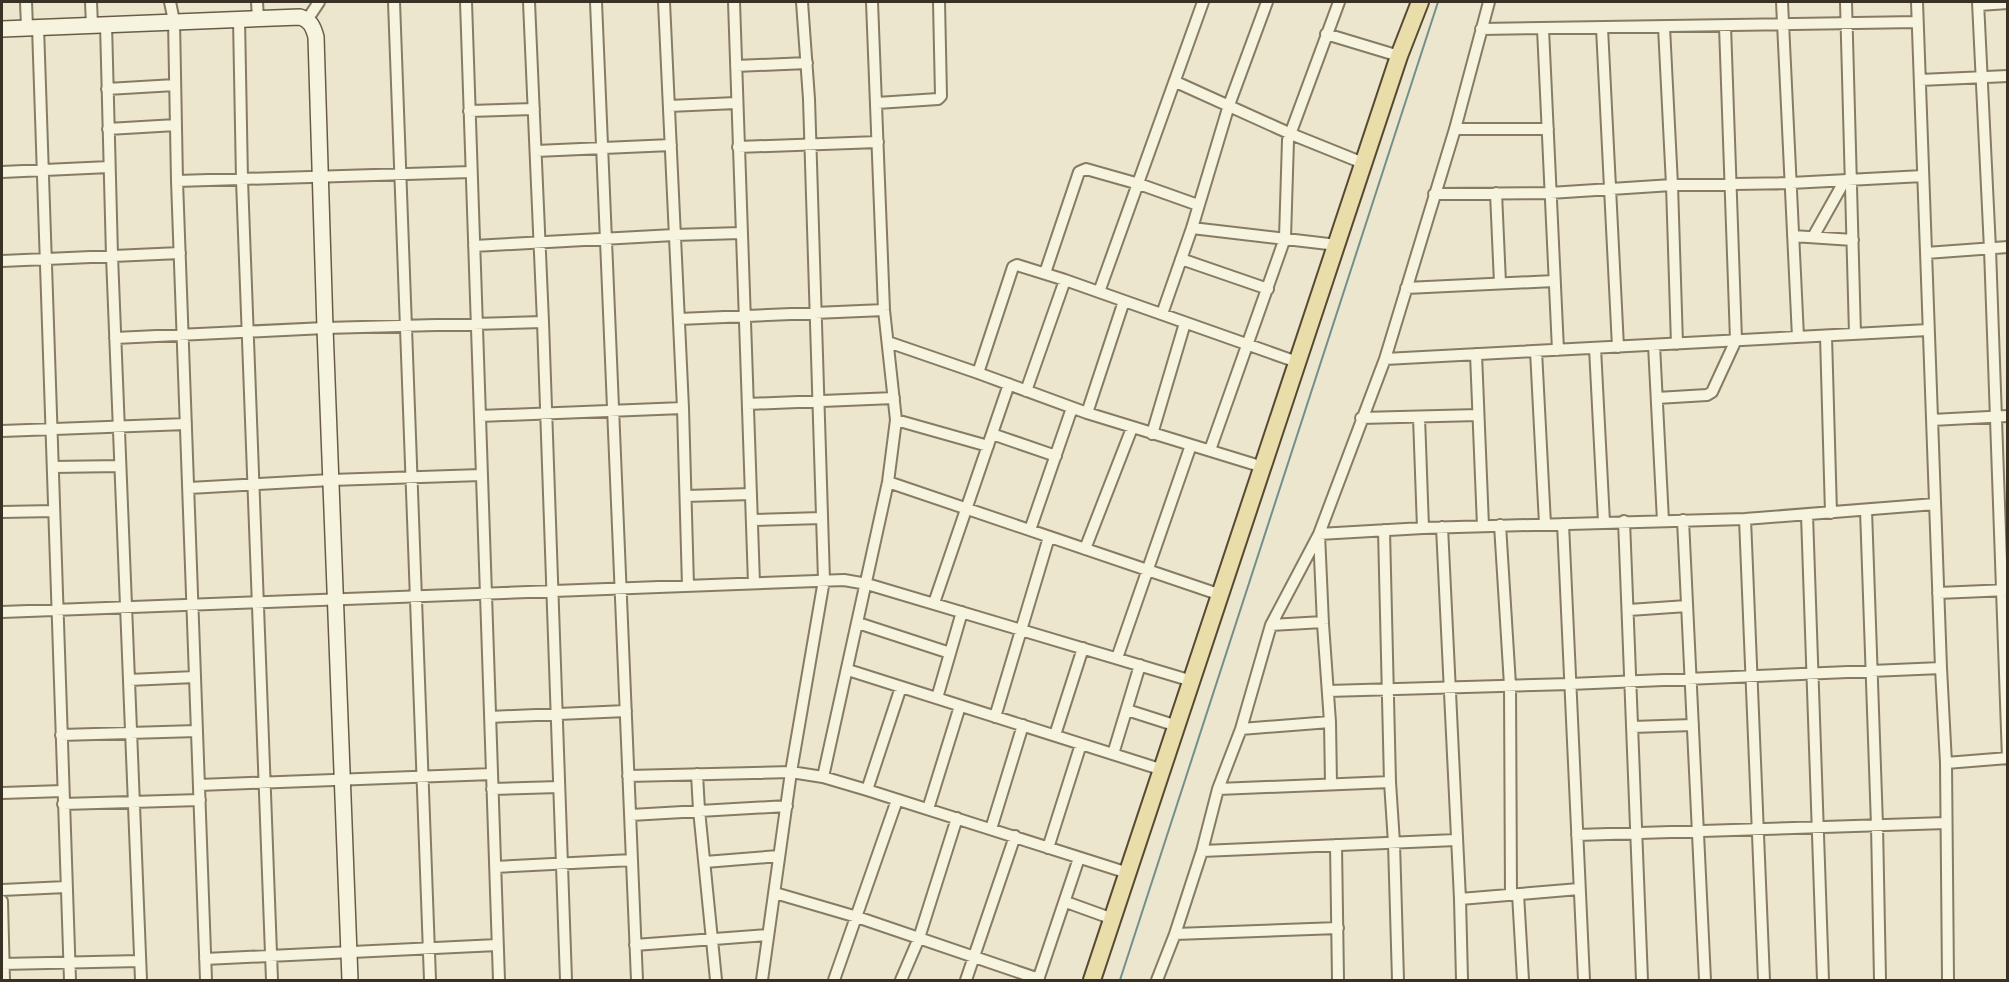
<svg xmlns="http://www.w3.org/2000/svg" width="2009" height="982" font-family="'Roboto Serif',serif">
  <rect width="100%" height="100%" fill="#ebe6cd"/>
  <g fill="none" stroke-linecap="round" stroke-linejoin="round">
    <path stroke="#738f8c" stroke-width="2" d="M1120,980L1438,2"/>
    <g stroke="#877b62" stroke-width="14">
      <path id="street" d="M26,2L27,27
        M91,2L92,25
        M170,2L174,21L177,181L206,980
        M257,2L258,18
        M394,2L430,980
        M466,2L499,980
        M529,2L543,322L566,980
        M596,2L637,980
        M664,2L683,408L688,586
        M734,2L754,583
        M1782,2L1798,337
        M1846,2L1855,334
        M1917,2L1941,668L1946,763L1948,980
        M1978,2L1990,249L2008,759
        M1979,5L2008,3
        M239,19L242,180L272,980
        M307,20L319,2
        M106,24L112,256L141,980
        M38,27L70,980
        M1664,27L1672,185L1677,344
        M1602,28L1618,347
        M1481,29L1917,22
        M1543,29L1558,350
        M1326,34L1399,56
        M736,66L807,63
        M1920,80L2008,76
        M1176,82L1291,134L1363,163
        M107,89L175,85
        M877,103L938,99L941,96L939,2
        M669,106L736,103
        M469,111L534,109
        M108,129L176,125
        M1455,129H1548
        M738,147L878,142
        M536,151L671,145
        M2,172L109,167
        M177,181L471,172
        M1496,193L1500,283
        M1434,194L1550,193L1672,185L1791,183L1923,176
        M1192,228L1337,245
        M1793,236L1853,240
        M1813,237L1845,180
        M474,246L674,235L741,233
        M1926,253L2008,247
        M1181,259L1268,289
        M2,261L180,253
        M1045,273L1079,172L1086,169L1139,184L1198,205
        M1406,288L1554,281
        M1099,292L1203,2
        M1162,314L1192,228L1229,105L1267,2
        M679,319L884,310
        M1826,336L1831,513
        M115,338L325,328L543,322
        M888,342L978,373L1087,413L1263,467
        M1654,345L1663,521
        M1595,348L1604,522
        M1536,351L1545,524
        M1476,354L1483,526
        M1385,359L1928,330
        M978,373L1013,267L1017,265L1065,280L1297,362
        M1026,391L1065,280
        M1657,398L1707,395L1712,392L1736,340L1725,26
        M748,404L894,398
        M1087,413L1124,301
        M480,416L683,408
        M1419,417L1423,528
        M1361,418L1478,415
        M896,420L988,446
        M1932,420L2008,416
        M2,431L186,424
        M992,434L1056,456
        M1152,434L1185,323
        M1210,450L1285,238L1288,140L1339,2
        M53,467L120,466
        M888,482L1221,595
        M189,488L331,480L481,475
        M686,496L751,494
        M1866,510L1877,825L1880,980
        M2,512L54,511
        M1807,515L1823,980
        M1745,519L1764,980
        M752,520L822,518
        M1683,520L1705,980
        M1624,521L1642,980
        M1563,524L1584,980
        M1500,525L1510,685L1511,895
        M1442,527L1460,899L1462,980
        M1030,530L1072,408
        M1384,530L1390,782L1394,843L1398,980
        M1085,549L1132,428
        M1938,593L2008,590
        M934,603L1009,384
        M1629,610L1687,606
        M2,612L844,580L867,584L1192,681
        M858,623L950,653
        M1271,625L1323,622
        M1117,658L1191,445
        M848,670L1163,770
        M129,680L195,677
        M1328,691L1570,684L1941,668
        M937,698L962,612
        M1127,710L1177,726
        M490,717L626,711
        M995,717L1049,537
        M1330,722L1323,624L1319,534L1423,528L1745,519L1935,504
        M1632,727L1693,725
        M1241,729L1330,722L1331,784
        M61,735L197,731
        M1055,735L1083,648
        M1113,754L1140,665
        M1946,763L2008,758
        M697,774L699,810L716,980
        M628,776L791,772L824,580L809,99L802,2
        M823,777L888,482L896,420L884,310L872,2
        M199,785L492,774
        M492,789L559,787
        M1218,789L1390,782
        M867,790L901,687
        M2,793L63,791
        M63,804L200,800
        M928,809L960,706
        M631,815L787,806
        M991,829L1023,725
        M1577,835L1946,823
        M1336,845L1338,980
        M1048,848L1081,744
        M1202,851L1456,840
        M705,862L779,856
        M495,867L632,860
        M2,890L66,887
        M775,893L857,917L1039,979
        M1518,894L1523,980
        M1460,899L1579,889
        M2,901L4,980
        M1066,902L1113,919
        M1175,934L1338,928
        M635,945L768,935
        M205,959L497,945
        M2,964L140,961
        M762,980L791,772L823,777L867,790L1128,873
        M834,980L897,800
        M901,980L919,938L957,818
        M966,980L1015,836
        M1038,980L1079,858
        M1157,980L1175,934L1202,851L1218,789L1241,729L1271,625L1319,534L1385,359L1455,129L1489,2"/>
    </g>
    <g stroke="#695c45" stroke-width="18">
      <path id="secondary" d="M2,29L300,17C310,20 313,26 316,37L325,328L350,980"/>
    </g>
    <g stroke="#564935" stroke-width="20">
      <path id="primary" d="M1092,980L1399,56L1420,2"/>
    </g>
    <use href="#street" stroke="#f6f3df" stroke-width="10"/>
    <use href="#secondary" stroke="#f6f3df" stroke-width="15"/>
    <use href="#primary" stroke="#e9deaa" stroke-width="16"/>
  </g>
  <rect width="2009" height="982" fill="none" stroke="#393123" stroke-width="6"/>
</svg>
